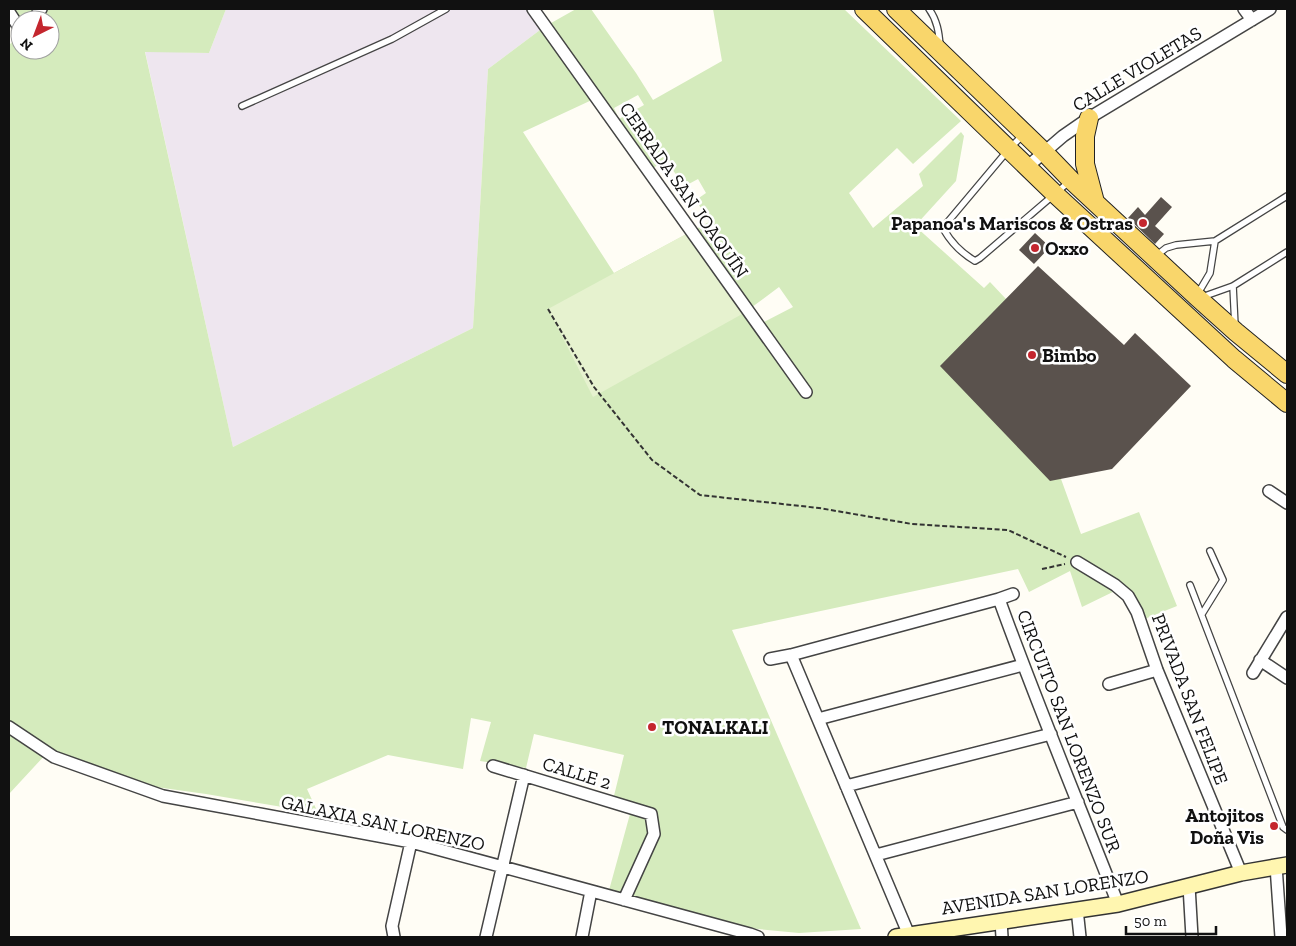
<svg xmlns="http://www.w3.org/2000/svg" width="1296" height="946" font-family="'Zilla Slab',serif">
  <rect width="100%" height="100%" fill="#fffdf5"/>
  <path fill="#eee6ef" d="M226,9H531L544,27L488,69L473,328L233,447L145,51L209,53Z"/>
  <path fill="#d5ebbd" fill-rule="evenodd" d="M9,9H226L209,53L145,52L233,447L473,328L488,69L544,27L576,9H591L636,73L653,100L722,61L713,9H844L961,121L913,164L897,148L849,193L873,228L923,186L919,174L961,132L964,136L956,181L915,226L984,288L990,282L1006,299L1061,479L1081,534L1139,512L1177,606L1137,622L1119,589L1082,607L1070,571L1029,592L1018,569L732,630L861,929L799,933L737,927L608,894L630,814L612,804L624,755L534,734L526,768L480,761L491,722L471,718L463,769L388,755L307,789L318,813L206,794L120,782L49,752L9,726V45L20,35V50H50V20H20ZM638,95L644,105L619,119L614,108ZM594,99L646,173L665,160L685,186L698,179L706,193L696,200L709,222L614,273L523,132ZM779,287L793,307L754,327L744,313Z
    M9,731L46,754L9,794Z"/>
  <path fill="#e6f2cf" d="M688,233L744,313L593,397L548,309Z"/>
  <path fill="#5a524d" d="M1161,197L1172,207L1155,226L1164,234L1155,244L1128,218L1138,207L1145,215Z
    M1035,233L1050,247L1034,264L1019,250Z
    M1038,266L1124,345L1135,333L1191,386L1112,469L1050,481L940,366Z"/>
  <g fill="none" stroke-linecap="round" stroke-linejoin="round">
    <g stroke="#444" stroke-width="8">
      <path id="lane" d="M929,9C937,20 939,32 940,46
        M242,106L392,39L446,9
        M1023,135L1009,149L946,224L944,230C951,242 963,254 975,261L980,258L1070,181
        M1156,256L1166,248L1176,245L1215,241L1287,196
        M1233,286L1235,326
        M1197,295L1210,273L1215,241
        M1202,297L1233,286L1287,252
        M1190,585L1283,827L1287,830
        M1202,614L1223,580L1210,551"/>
    </g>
    <g stroke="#444" stroke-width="14">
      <path id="street" d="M533,9L806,392
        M1244,9L1252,20
        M9,12L20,29
        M33,20L41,9
        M1027,167L1063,136L1089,118L1270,9
        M1269,491L1287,503
        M1077,562L1115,585L1128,596L1137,612L1157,670L1241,873
        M999,599C1036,702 1078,802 1118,904
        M791,655L909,935
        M770,659L791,655L999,599L1013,594
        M1260,660L1287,678
        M1253,673L1287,617
        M1109,684L1157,670
        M818,719L1023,665
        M9,727L54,757L163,796L411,842L750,934L758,937
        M493,766L651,814L654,834L624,900
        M846,786L1051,734
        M876,855L1078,802
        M1276,866L1281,937
        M1189,886L1192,937
        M1077,909L1080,937
        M1001,921L1002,937
        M394,937L392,926L411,842
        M486,937L524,775
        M582,937L591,891"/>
    </g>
    <g stroke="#333" stroke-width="18">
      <path id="secondary" d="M896,937L1118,904L1241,873L1287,865"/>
    </g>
    <g stroke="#222" stroke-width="20">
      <path id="primary" d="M864,9L1055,194L1234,359L1287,403
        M896,9L1044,152L1071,180L1198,298L1236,332L1287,374
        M1089,118L1085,136V164L1095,202"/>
    </g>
    <path stroke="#333" stroke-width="2" stroke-dasharray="5 2.5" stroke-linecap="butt" d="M548,309L594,387L652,460L700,495L819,508L912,524L1008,530L1066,557
      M1042,569L1065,564"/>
    <use href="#lane" stroke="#fff" stroke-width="5.5"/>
    <use href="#street" stroke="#fff" stroke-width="11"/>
    <use href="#secondary" stroke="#fff6b0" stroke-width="15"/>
    <use href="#primary" stroke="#f9d66b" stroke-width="18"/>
  </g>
  <g fill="#c4262e" stroke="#fff" stroke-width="2">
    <circle cx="1143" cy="223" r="5"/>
    <circle cx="1035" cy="248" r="5"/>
    <circle cx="1032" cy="355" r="5"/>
    <circle cx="652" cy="727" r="5"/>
    <circle cx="1274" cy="826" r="5"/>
  </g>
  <g text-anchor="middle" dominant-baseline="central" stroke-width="5" stroke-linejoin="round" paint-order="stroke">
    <g font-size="19" fill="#111" stroke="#fff">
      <text transform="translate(1137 69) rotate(-31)">CALLE VIOLETAS</text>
      <text transform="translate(684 190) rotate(55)">CERRADA SAN JOAQUÍN</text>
      <text transform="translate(1190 699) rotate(69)">PRIVADA SAN FELIPE</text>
      <text transform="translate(1069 731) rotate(69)">CIRCUITO SAN LORENZO SUR</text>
      <text transform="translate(577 773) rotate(17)">CALLE 2</text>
      <text transform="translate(383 823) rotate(12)">GALAXIA SAN LORENZO</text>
      <text transform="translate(1045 892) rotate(-9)">AVENIDA SAN LORENZO</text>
    </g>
    <g font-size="19" font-weight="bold" fill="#111" stroke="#fff" text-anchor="start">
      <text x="1133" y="223" text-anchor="end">Papanoa's Mariscos &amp; Ostras</text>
      <text x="1045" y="248">Oxxo</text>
      <text x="1042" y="355">Bimbo</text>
      <text x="662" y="727">TONALKALI</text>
      <text x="1264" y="815" text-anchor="end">Antojitos<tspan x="1264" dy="22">Doña Vis</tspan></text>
    </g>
  </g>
  <rect width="1296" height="946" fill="none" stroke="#111111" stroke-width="20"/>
  <g transform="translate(35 35) rotate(222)"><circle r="24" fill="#ffffff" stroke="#a0a0a0"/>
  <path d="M0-4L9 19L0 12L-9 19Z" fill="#c4262e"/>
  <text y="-8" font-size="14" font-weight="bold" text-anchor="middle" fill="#111111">N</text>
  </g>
  <path d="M1126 926v8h90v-8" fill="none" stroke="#111111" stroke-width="2.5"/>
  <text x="1134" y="926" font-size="15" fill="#111111" stroke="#ffffff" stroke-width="4" paint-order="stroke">50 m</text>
</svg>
